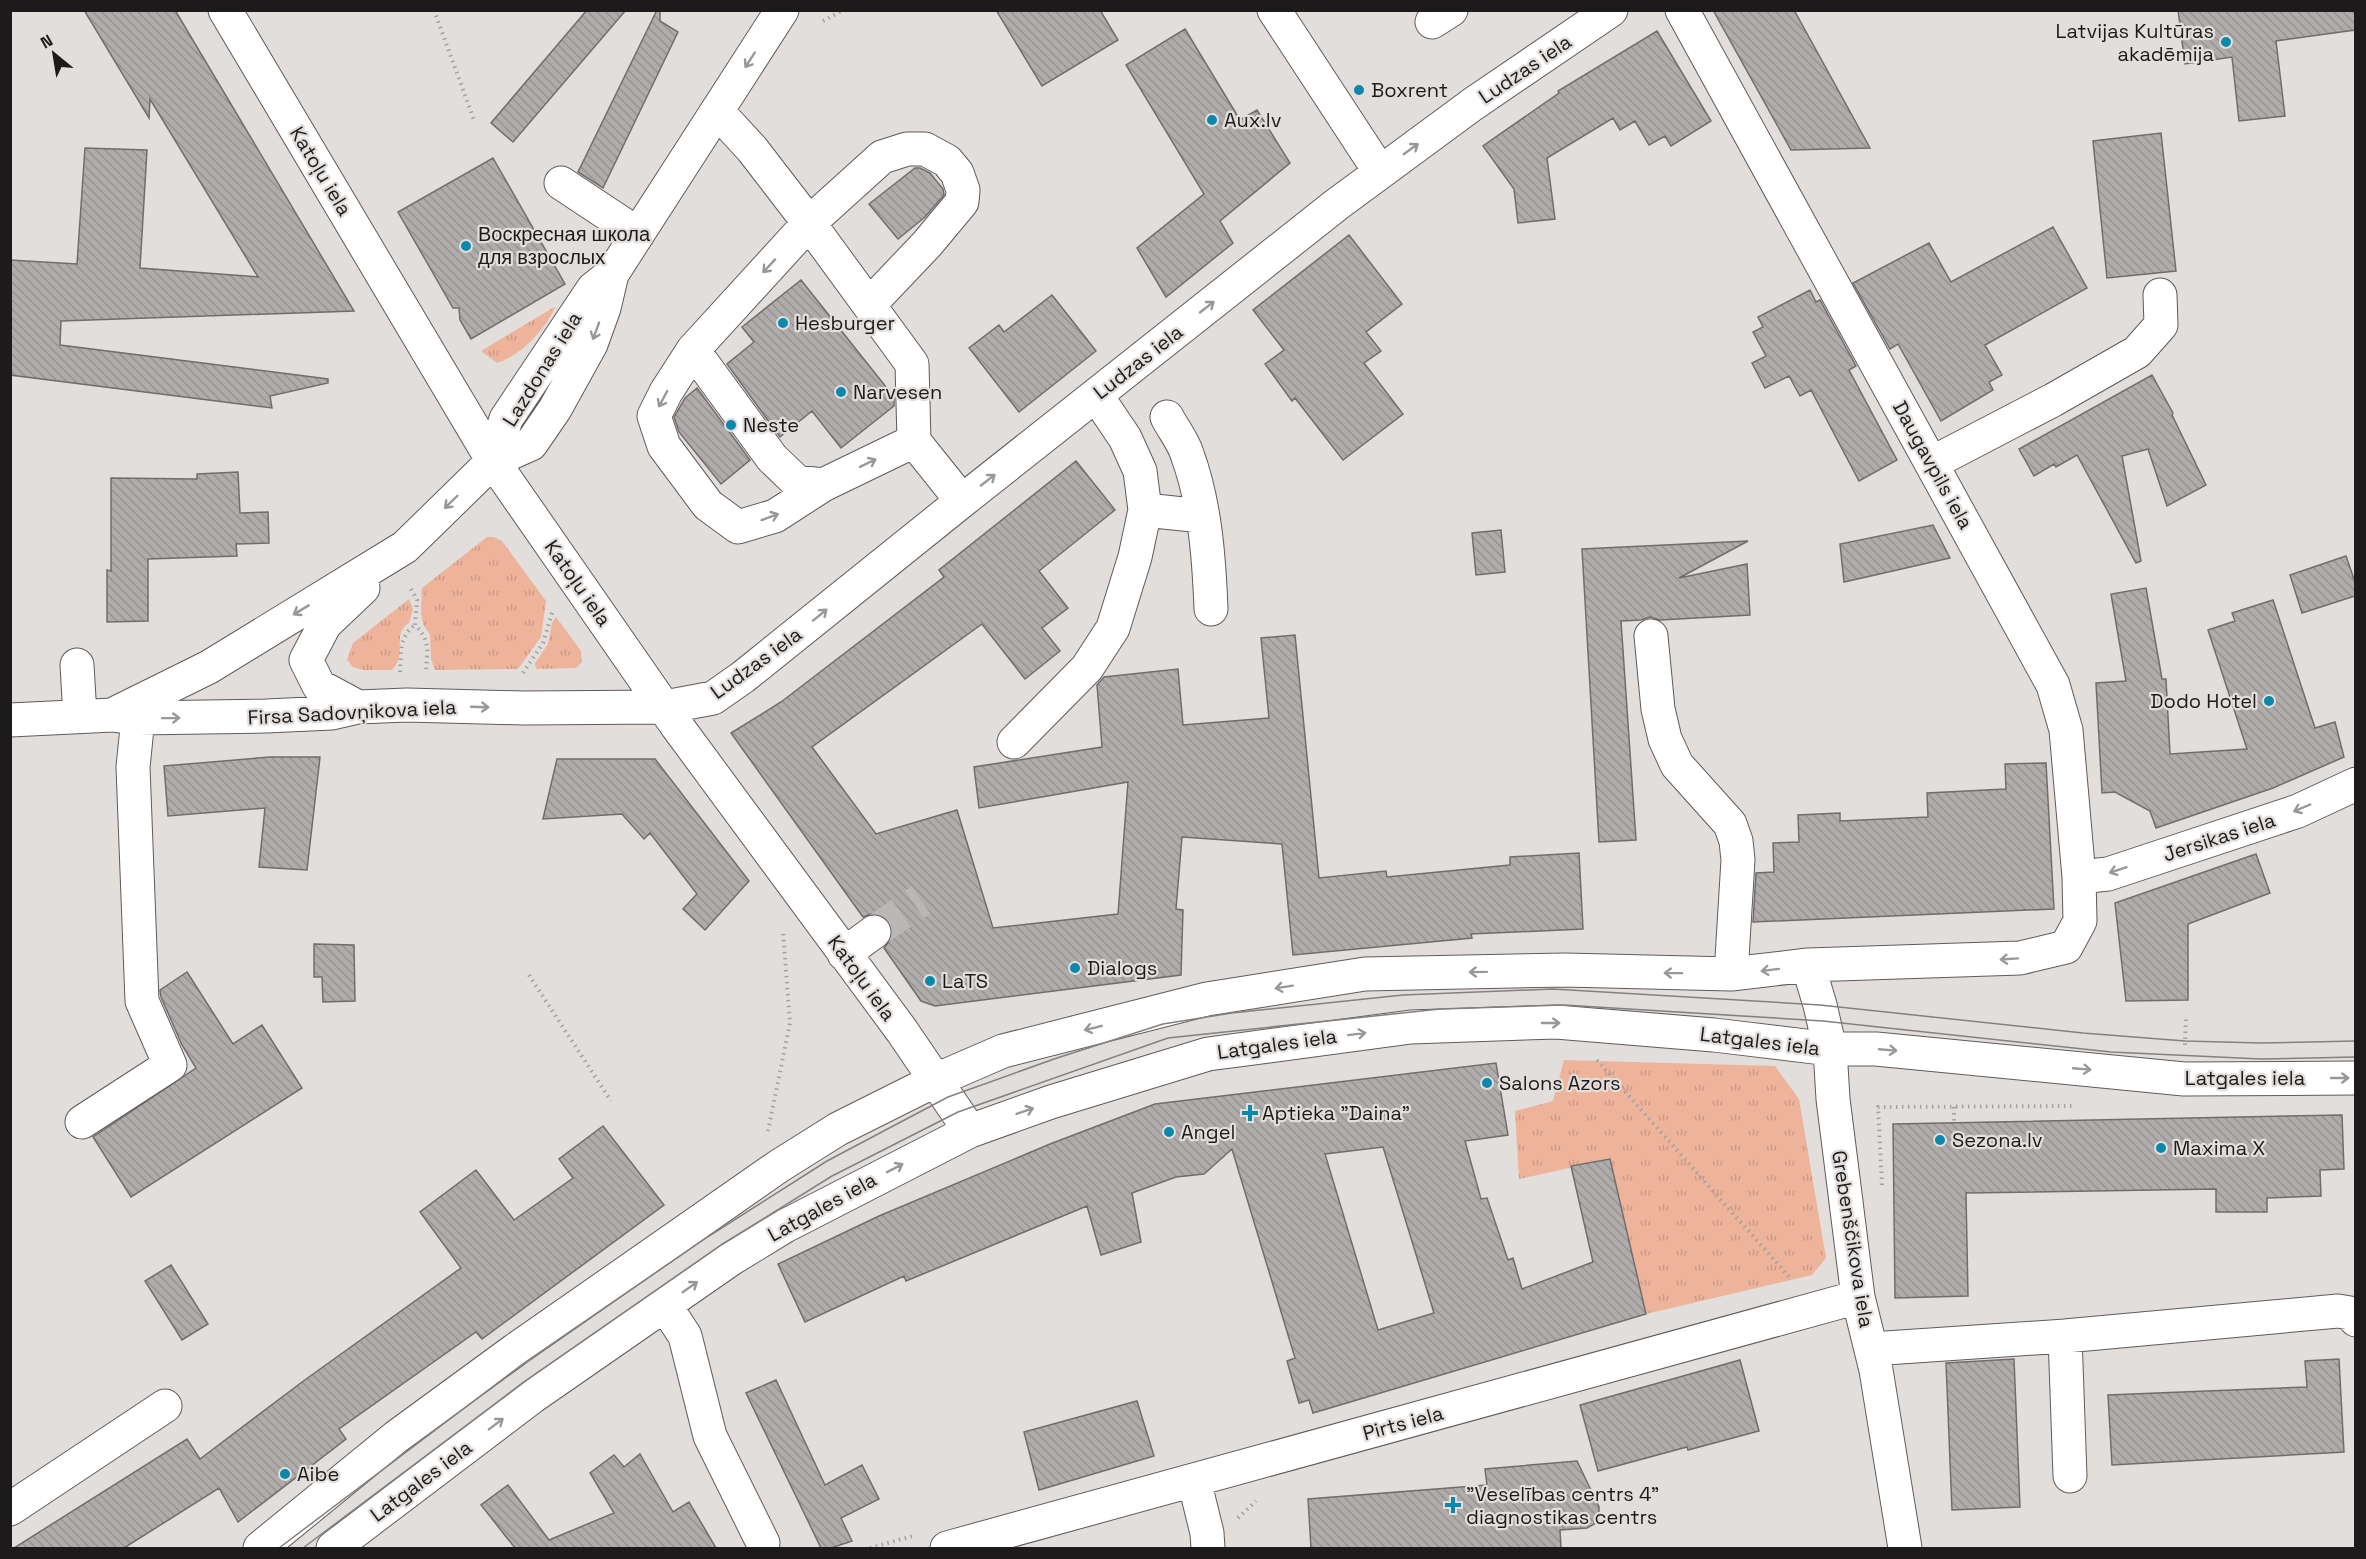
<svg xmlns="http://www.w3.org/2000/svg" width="2366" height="1559" font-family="'Space Grotesk',sans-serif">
  <defs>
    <pattern id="grass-tufts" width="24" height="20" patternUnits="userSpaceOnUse" patternTransform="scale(1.5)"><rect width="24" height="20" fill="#eeb49b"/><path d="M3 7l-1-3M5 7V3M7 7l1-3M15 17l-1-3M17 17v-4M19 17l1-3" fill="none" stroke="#cc9a85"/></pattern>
    <pattern id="building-back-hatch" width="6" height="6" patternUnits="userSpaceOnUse" patternTransform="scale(1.5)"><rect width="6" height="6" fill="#b0acab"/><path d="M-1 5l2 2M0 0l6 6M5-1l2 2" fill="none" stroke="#979393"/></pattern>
  </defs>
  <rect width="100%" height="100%" fill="#e2dedc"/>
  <path fill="url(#grass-tufts)" d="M556,306C544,331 523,354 497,363L481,351Z
    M487,537H494L502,541L546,601L541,637L518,669L435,670L431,659L430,635L423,624L421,614L422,588Z
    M409,599L413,609L409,623C394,632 403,648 398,661C397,664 394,667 392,670H363L353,667L347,660L353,643Z
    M556,617L581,651L582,662L576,668L536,669L535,663L548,644L552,623Z
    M1564,1060L1775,1066L1799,1099L1826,1258L1812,1275L1646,1314L1610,1159L1519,1179L1515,1111L1553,1101Z"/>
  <path fill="url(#building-back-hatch)" stroke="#716d6b" stroke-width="1.5" fill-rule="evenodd" d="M84,10H175L354,311L61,321L60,345L328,379V383L270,396L272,408L10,375V260L77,264L85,148L147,150L140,268L258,277L150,99L149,118Z
    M587,10H626L513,142L491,123Z
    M657,10H660V21L678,32L603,188L578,172Z
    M996,10H1100L1118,40L1042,86Z
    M1713,10H1794L1870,148L1791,150Z
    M2178,10H2355V30L2276,41L2285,116L2239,121L2232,57L2185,64Z
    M1185,29L1240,120L1257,110L1290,163L1220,221L1233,243L1166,297L1137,248L1204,194L1126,65Z
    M1657,31L1711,121L1671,146L1665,136L1649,145L1635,121L1620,130L1613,118L1547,158L1555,219L1518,223L1514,189L1483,146L1559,93L1558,91Z
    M2161,133L2176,271L2107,278L2093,141Z
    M493,158L565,284L471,339L460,320L459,308H453L398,212Z
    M915,168H920L930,173L943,189L944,195L925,217L898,239L869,204Z
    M2053,227L2087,288L1985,345L2002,375L1989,382L1993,390L1941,421L1898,344L1890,349L1853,283L1929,243L1951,282Z
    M1349,235L1402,304L1366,332L1381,351L1364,363L1403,414L1343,460L1295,398L1292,401L1265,364L1284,350L1253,310Z
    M801,280L894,397V406L841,448L812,411L780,437L727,364L754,342L742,327Z
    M1810,290L1816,302L1820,300L1856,366L1849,370L1897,460L1859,481L1811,390L1800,396L1789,376L1765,388L1752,363L1766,356L1753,332L1763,327L1758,317Z
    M1052,295L1096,351L1019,412L969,348L999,325L1004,332Z
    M2152,375L2173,413L2172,415L2206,485L2167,506L2148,449L2122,456L2141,561L2136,563L2077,455L2056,467L2054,464L2034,476L2019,449Z
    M697,388L750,460L721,484L679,432L674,417L685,398Z
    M1076,461L1115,510L1039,571L1068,608L1042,628L1060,651L1025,679L982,624L812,747L876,834L957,810L993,928L1118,914L1128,782L979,808L974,767L1102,747L1097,685L1104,677L1178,669L1183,725L1269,718L1261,638L1295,635L1319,878L1386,871L1387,877L1510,865V857L1579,853L1583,929L1471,934L1472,938L1293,955L1282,844L1182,837L1176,909L1183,910L1181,975L935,1006L921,1001L884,948L891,939L892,929L889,921L881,915L871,914L863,917L731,733L781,702L944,577L939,570Z
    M238,472L240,513L268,512L269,543L236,544L237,556L148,559V621L107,622V570L111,571V478L197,479V474Z
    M1933,525L1950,558L1844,582L1840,544Z
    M1501,530L1505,572L1476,575L1472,533Z
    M1748,541L1679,578L1747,564L1750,615L1660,620L1650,617L1641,620L1621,621L1636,840L1599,842L1582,549Z
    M2346,556L2355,582V596L2302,613L2290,575Z
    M2146,588L2162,679H2166L2170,754L2247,749L2208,630L2235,621L2232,613L2273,600L2315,728L2335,722L2344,757L2273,788L2156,828L2150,811L2115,792L2102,793L2096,683L2126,681L2111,594Z
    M270,757H320L307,870L259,867L265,808L168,816L164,766Z
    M557,759H655L749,881L705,930L683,909L697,894L650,833L644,839L622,814L543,819Z
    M2046,763L2054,909L1753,922L1756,873L1774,872L1773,843L1799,842L1798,815L1840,813V821L1928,817L1927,793L2006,789L2005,764Z
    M2256,854L2270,893L2188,924V1000L2126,1001L2115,903Z
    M314,944L354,945L355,1001L323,1002L322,977H314Z
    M187,972L233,1044L262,1025L302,1088L131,1197L93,1137L196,1068L182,1045L161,997L160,990Z
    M1496,1063L1508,1135L1465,1141L1481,1199L1487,1198L1508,1260L1513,1258L1522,1289L1593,1262L1571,1166L1610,1159L1646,1314L1313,1413L1309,1400L1299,1403L1287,1361L1295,1358L1232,1149L1204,1174L1176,1177L1132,1193L1141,1242L1101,1255L1087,1206L906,1281L904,1276L805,1322L778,1264L879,1216L1050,1144L1155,1104ZM1383,1147L1434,1313L1378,1330L1325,1154Z
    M2342,1115L2344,1169L2320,1170L2321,1196L2267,1198V1212H2216V1189L1966,1193L1968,1296L1895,1298L1893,1124Z
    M603,1126L664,1205L482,1339L476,1332L339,1429L346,1439L238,1522L219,1488L124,1548H14L187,1439L200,1459L302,1382L461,1268L420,1212L476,1170L514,1220L573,1178L559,1159Z
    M171,1265L208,1324L182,1340L145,1281Z
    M2014,1359L2020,1507L1952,1510L1946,1363Z
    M2339,1359L2344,1452L2112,1465L2108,1395L2307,1387L2305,1361Z
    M1740,1360L1759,1431L1688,1450L1687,1447L1598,1471L1580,1405Z
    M776,1380L825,1485L862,1465L879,1499L841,1518L852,1541L831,1548H821L746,1393Z
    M1137,1401L1154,1456L1039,1490L1024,1432Z
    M640,1454L673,1512L689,1502L716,1548H515L481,1505L508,1485L549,1540L614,1513L590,1473L614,1455L624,1467Z
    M1577,1461L1599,1507V1515L1598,1522L1587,1528L1560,1530L1561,1548H1311L1308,1499L1487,1485L1485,1469Z"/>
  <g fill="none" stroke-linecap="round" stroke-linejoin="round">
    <path stroke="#bab7b5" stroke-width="33" stroke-dasharray="33 16" stroke-linecap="butt" d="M874,932L921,900"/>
    <g stroke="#5f5b5a" stroke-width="35">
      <path id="minor" d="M225,10L493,461L677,726L902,1031L970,1131
        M1274,10L1380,172
        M1432,22L1451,10
        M717,111L752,149L809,223L912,364L914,441L962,501
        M561,183L638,234
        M869,305L927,244L962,202L963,190L957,173L947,161L925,149H907L882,157L809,223L693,350L666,392L654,416L664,446L708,505L738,527L775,516L823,485L914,441
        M693,350L772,458L797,482L823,485
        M1167,417C1173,429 1183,441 1187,454C1205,503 1209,557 1211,609
        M493,461L506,419L593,289L608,277
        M1932,463L2053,400L2137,352L2161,325L2160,295
        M1145,510L1202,516
        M1651,636L1658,709L1665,739L1677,765L1730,824L1736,841L1738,860L1731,974
        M77,665L80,716
        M358,707L319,686L306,660L325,624L363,588
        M114,714L209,667L405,547L493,461L531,444L555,409L591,344L604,308L612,274L782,10
        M10,720L113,715L138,718L266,716L332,713L358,707L407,705L523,708L665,707L713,698L743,677L962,501L1336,205L1473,104L1611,10
        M1014,742L1087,668L1113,628L1135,557L1145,510L1140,471L1125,438L1096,395
        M2079,877L2108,874L2298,811L2356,784
        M844,954L874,932
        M1808,965L1820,1005L1830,1049L1833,1099L1858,1297L1876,1370L1905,1548
        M82,1122L170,1065L142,1001L133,767L138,718
        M672,1316L685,1336L710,1436L763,1543
        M2065,1336L2070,1476
        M1871,1349L2065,1336L2338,1311L2350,1313L2356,1320
        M1194,1480L1207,1533L1208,1548
        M10,1509L165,1406
        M260,1548L396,1437L515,1350L779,1166L838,1129L936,1080L1003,1051L1207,999L1365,974L1565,970L1731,974L1808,965L2020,958L2066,947L2080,921L2079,877L2066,730L2053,685L1682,10
        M333,1548L532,1397L731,1259L785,1226L970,1131L1051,1102L1208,1054L1411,1027L1556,1022L1714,1035L1830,1049H1876L2184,1079L2356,1078
        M947,1548L1858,1297"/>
    </g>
    <path stroke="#a3a09f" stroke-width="4" stroke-dasharray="1.5 4.5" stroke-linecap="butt" d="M434,10L474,120
      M823,21L843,10
      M411,589L417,600L415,625C431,641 427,651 426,672
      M400,672C401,654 399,636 415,625
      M523,673L543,643L553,610
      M529,975L611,1101
      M2185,1045L2186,1015
      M1597,1060L1791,1279
      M1954,1107V1123
      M768,1131L790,1023L783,931
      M1882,1185L1878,1107L2074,1106
      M1238,1518L1256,1501
      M870,1548L913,1536"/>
    <use href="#minor" stroke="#fff" stroke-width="33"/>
    <path stroke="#83807f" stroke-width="1.5" d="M279,1548L524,1363L709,1236L827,1161L948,1097L1057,1058L1163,1024L1232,1013L1403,995L1553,989L1820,1005L2083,1033L2185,1041L2261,1043L2356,1041
      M303,1548L527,1380L721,1245L832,1176L958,1112L1168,1038L1440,1009L1564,1005L1823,1021L2111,1052L2261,1059L2356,1057"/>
  </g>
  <defs><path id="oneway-shaft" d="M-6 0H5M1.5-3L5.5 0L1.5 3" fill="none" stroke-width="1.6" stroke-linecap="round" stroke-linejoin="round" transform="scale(1.5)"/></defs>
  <g stroke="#999898">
    <use href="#oneway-shaft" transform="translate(750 60) rotate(123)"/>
    <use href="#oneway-shaft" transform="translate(1411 149) rotate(-36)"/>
    <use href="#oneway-shaft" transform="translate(769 266) rotate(133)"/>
    <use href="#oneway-shaft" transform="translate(1207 307) rotate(-38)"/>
    <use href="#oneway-shaft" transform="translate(596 331) rotate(110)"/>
    <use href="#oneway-shaft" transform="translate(663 399) rotate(118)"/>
    <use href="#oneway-shaft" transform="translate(868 463) rotate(-26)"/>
    <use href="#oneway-shaft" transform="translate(988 480) rotate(-38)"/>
    <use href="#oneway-shaft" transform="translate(451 502) rotate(136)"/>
    <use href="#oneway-shaft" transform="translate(770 517) rotate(-20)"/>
    <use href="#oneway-shaft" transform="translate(301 610) rotate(149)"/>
    <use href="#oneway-shaft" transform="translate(820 615) rotate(-39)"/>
    <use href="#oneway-shaft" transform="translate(480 707) rotate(2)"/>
    <use href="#oneway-shaft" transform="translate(171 718) rotate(-1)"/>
    <use href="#oneway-shaft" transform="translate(2302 808) rotate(157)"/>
    <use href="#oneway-shaft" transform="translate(2118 870) rotate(162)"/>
    <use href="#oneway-shaft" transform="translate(2009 959) rotate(176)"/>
    <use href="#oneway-shaft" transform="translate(1770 970) rotate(173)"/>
    <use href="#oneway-shaft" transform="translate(1478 972) rotate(179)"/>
    <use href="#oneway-shaft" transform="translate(1673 973) rotate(-179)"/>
    <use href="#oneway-shaft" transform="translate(1284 987) rotate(171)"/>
    <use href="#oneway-shaft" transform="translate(1551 1023)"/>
    <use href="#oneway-shaft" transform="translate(1093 1028) rotate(166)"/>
    <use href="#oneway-shaft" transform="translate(1357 1034) rotate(-7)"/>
    <use href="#oneway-shaft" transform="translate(1888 1050) rotate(5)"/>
    <use href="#oneway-shaft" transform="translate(2082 1069) rotate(5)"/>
    <use href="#oneway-shaft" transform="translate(2340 1078)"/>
    <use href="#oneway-shaft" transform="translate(1025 1111) rotate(-19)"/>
    <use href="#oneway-shaft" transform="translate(895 1168) rotate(-27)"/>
    <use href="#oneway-shaft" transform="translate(690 1287) rotate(-35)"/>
    <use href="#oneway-shaft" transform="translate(496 1424) rotate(-37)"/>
  </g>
  <g fill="#0c88ab" stroke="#e2dedc" stroke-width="2">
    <circle cx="2226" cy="42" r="6"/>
    <circle cx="1359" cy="90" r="6"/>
    <circle cx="1212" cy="120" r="6"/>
    <circle cx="466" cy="246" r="6"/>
    <circle cx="783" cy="323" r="6"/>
    <circle cx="841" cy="392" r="6"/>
    <circle cx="731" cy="425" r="6"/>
    <circle cx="2269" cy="701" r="6"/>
    <circle cx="1075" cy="968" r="6"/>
    <circle cx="930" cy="981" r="6"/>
    <circle cx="1487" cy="1083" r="6"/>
    <path d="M1247 1104h6v6h6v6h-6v6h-6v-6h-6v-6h6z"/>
    <circle cx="1169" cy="1132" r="6"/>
    <circle cx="1940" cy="1140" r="6"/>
    <circle cx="2161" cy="1148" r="6"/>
    <circle cx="285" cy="1474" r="6"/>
    <path d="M1450 1496h6v6h6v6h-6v6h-6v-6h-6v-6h6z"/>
  </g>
  <g text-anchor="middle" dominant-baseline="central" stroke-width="4.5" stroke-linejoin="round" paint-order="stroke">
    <g font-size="20" fill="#1c1a1a" stroke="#e2dedc" text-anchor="start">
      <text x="2214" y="31" text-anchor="end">Latvijas Kultūras<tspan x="2214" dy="23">akadēmija</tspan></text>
      <text x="1371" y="90">Boxrent</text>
      <text x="1224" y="120">Aux.lv</text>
      <text x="478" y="234">Воскресная школа<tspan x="478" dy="23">для взрослых</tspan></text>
      <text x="795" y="323">Hesburger</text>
      <text x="853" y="392">Narvesen</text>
      <text x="743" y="425">Neste</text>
      <text x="2257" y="701" text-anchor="end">Dodo Hotel</text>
      <text x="1087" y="968">Dialogs</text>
      <text x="942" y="981">LaTS</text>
      <text x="1499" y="1083">Salons Azors</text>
      <text x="1262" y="1113">Aptieka "Daina"</text>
      <text x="1181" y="1132">Angel</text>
      <text x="1952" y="1140">Sezona.lv</text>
      <text x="2173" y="1148">Maxima X</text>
      <text x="297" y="1474">Aibe</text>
      <text x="1466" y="1494">"Veselības centrs 4"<tspan x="1466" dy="23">diagnostikas centrs</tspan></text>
    </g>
    <g font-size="20" fill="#1c1a1a" stroke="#e2dedc">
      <text transform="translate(1525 69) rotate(-34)">Ludzas iela</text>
      <text transform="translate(321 171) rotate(59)">Katoļu iela</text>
      <text transform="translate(1138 362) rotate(-38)">Ludzas iela</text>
      <text transform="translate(542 369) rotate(-58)">Lazdonas iela</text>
      <text transform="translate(1933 465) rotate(61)">Daugavpils iela</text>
      <text transform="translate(578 583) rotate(55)">Katoļu iela</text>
      <text transform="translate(756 663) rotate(-36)">Ludzas iela</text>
      <text transform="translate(352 712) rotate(-3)">Firsa Sadovņikova iela</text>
      <text transform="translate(2219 837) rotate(-18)">Jersikas iela</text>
      <text transform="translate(862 978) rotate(54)">Katoļu iela</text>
      <text transform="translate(1760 1041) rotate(7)">Latgales iela</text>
      <text transform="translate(1277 1044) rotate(-8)">Latgales iela</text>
      <text x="2245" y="1078">Latgales iela</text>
      <text transform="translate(822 1207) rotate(-29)">Latgales iela</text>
      <text transform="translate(1853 1239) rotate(81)">Grebenščikova iela</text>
      <text transform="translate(1403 1423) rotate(-15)">Pirts iela</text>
      <text transform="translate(421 1481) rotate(-37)">Latgales iela</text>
    </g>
  </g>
  <rect width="2366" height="1559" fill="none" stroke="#1c1a1a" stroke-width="24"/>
  <g transform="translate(54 54) rotate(330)" stroke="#e2dedc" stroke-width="4.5" paint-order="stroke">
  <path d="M0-4.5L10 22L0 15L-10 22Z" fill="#1c1a1a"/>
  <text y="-9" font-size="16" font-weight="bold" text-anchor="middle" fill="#1c1a1a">N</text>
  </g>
</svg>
